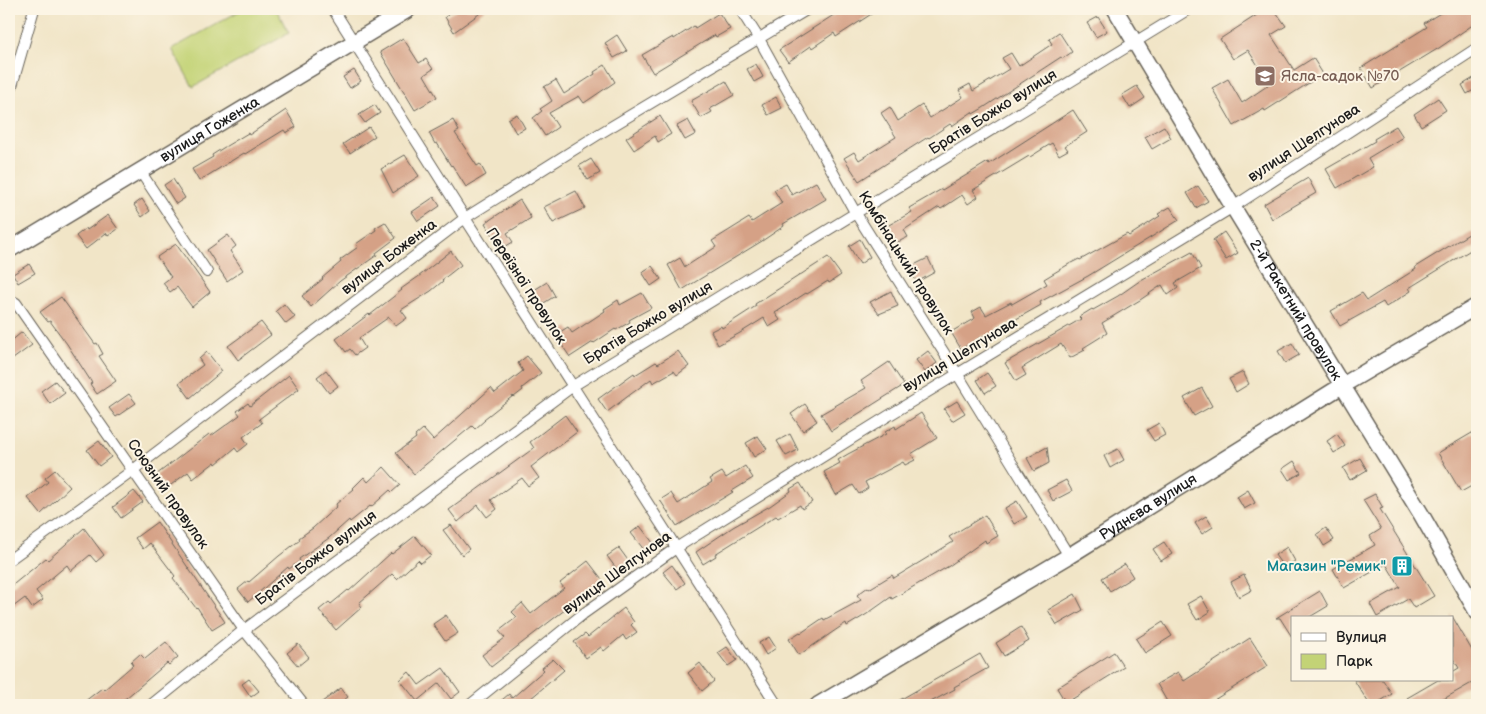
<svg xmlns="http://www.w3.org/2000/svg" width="1486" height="714" font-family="'Balsamiq Sans',sans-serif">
  <rect width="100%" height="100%" fill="#fcf5e5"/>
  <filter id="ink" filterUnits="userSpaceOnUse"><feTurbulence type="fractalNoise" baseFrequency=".02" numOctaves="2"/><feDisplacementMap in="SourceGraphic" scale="10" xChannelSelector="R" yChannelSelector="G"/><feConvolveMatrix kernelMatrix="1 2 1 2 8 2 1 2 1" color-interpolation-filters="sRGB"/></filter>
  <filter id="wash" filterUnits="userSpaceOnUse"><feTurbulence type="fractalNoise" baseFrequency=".0096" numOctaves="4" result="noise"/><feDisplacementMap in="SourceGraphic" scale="20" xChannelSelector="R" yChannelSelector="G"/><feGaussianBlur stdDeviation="1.12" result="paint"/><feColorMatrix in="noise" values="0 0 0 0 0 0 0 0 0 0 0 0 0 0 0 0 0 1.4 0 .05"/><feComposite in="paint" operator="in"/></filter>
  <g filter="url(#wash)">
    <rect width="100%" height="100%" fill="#f1e5c7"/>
    <path fill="#c3d376" stroke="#707849" d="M243,9H276L289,33L193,87L172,49Z"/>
    <g id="blocks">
      <path fill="#d5a186" d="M458,9H486L454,32L445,17Z
        M843,9H879L836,37L834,33L812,48L811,46L788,62L779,50Z
        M1266,9H1274L1286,26L1271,35L1294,70L1313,58L1323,74L1265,111L1264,109L1234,126L1212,88L1228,79L1242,103L1270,84L1248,50L1233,59L1220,39Z
        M1447,9H1477V22L1439,48L1373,88L1361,68L1427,27L1424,23Z
        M719,13L730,29L716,37L715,35L653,73L642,55L673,37L674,39L694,26L695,28Z
        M1098,17L1107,31L1096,37L1087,23Z
        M1059,32L1072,52L1062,59L1061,57L983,108L973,114L972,112L952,126L950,124L929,138L928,137L859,181L844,158L854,152L859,160L896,137L881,113L890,107L898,121L922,105L930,118L963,97L959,90L970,84L973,91L1009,69L1002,58L1011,53L1019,66L1052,44L1049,39Z
        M617,35L627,51L614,58L605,43Z
        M403,38L419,63L426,59L433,69L424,75L437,97L415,110L380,52Z
        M756,64L763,77L754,82L747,69Z
        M605,65L615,82L584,103L579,96L549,113L558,127L545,136L533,118L542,111L540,109L552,101L544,87L556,80L564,94L595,74L594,72Z
        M354,70L361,81L350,88L343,77Z
        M1477,76V88L1467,94L1462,85Z
        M726,81L734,95L710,109L712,112L701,118L691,101Z
        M1137,86L1145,98L1130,108L1122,95Z
        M776,97L782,108L768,115L762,105Z
        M1438,98L1446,110L1421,126L1414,114Z
        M375,105L380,113L365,123L359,115Z
        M286,110L296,127L286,133L284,130L245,154L244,153L199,181L192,169L213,157L212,155L223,148L248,133L249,135Z
        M1073,110L1087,132L1065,146L1068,150L1059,155L1052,143L1030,157L1029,156L973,190L978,197L968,204L962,195L941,209L939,207L904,230L908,237L896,243L887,226L912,212L909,208L942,189V190L988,162L989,164Z
        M517,114L525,128L516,133L508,119Z
        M660,116L671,134L658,142L655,136L634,150L626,138Z
        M453,120L459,131L455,133L477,166L480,164L486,175L466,187L452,165L451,166L437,143L435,144L429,133Z
        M688,120L696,134L685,140L677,126Z
        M1164,126L1171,138L1152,149L1145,137Z
        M1396,126L1403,137L1368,158L1373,167L1337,188L1326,169L1375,141L1374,139Z
        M369,127L375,136L350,153L343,144Z
        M405,155L419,176L393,193L381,169Z
        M591,159L600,173L588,180L579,166Z
        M1308,178L1316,193L1272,219L1264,204Z
        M173,179L185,198L176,204L164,185Z
        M816,182L826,199L783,224L784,226L762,241L682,290L668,265L680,258L685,267L716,247L712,241L749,218L752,222L782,203L774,190L786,184L792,195Z
        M1198,186L1208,201L1196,208L1187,193Z
        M576,191L585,208L553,223L544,207Z
        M434,197L440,206L418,221L412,212Z
        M142,199L150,211L142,217L134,205Z
        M520,200L531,218L507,233L513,242L501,249L485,223Z
        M1170,207L1179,220L1088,276L1040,302L1041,305L995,331L996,332L987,338L985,335L961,349L951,332L975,318L972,312L981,307L986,315L1011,302L1012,304L1047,284L1044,279L1069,264L1079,259L1080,260L1127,234L1129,236L1160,216L1158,214Z
        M108,215L118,229L108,236L106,233L86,249L76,236L86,228L87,230Z
        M385,222L396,238L376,253L377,255L340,281L311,307L302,296L323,279L322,278L341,262L340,260L358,247L356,244L376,230L375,228Z
        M1477,229V246L1409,288L1411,291L1386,307L1383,302L1340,326L1331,311L1362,293L1367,300L1416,269L1415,267Z
        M1224,232L1238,253L1226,260L1213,240Z
        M228,235L236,246L230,251L243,270L227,281L207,250Z
        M860,239L870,257L860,264L849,246Z
        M176,244L210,292L192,307L177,287L170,292L163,283L171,277L157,257Z
        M451,251L461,265L442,280L443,281L431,291L401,310L407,318L396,326L389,317L359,338L365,348L355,355L350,349L346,352L336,339L369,314L370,315L402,290L401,289L418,277Z
        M1192,252L1201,268L1175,283L1178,288L1168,295L1162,285L1140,300L1102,323L1107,333L1083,348L1085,350L1070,358L1061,344L1022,368L1026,375L1016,381L1005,363L1081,319L1079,317L1092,309L1093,310L1118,296L1141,280Z
        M828,257L841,275L829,283L828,281L807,294L806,293L775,313L780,320L769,327L764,318L740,333L718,345L711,331L721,326L722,328L756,306L755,304Z
        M928,258L935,272L917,282L908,268Z
        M29,264L35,273L18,283L13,274Z
        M652,266L661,279L651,286L642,272Z
        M547,282L555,296L539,306L531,292Z
        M891,291L898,306L879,314L870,302Z
        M642,293L651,308L629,320L630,322L616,330L615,329L594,343L593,342L570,357L555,335L568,327L572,333L605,311L604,309L618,300L620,305Z
        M61,297L95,344L97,343L103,354L99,356L116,381L97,394L90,384L92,383L67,344L50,321L48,322L40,312Z
        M284,304L295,317L286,324L276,311Z
        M261,322L271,335L238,360L228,346Z
        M22,332L32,345L9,362V343Z
        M1292,343L1299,355L1285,363L1278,351Z
        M678,351L689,366L677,375L674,371L653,383L651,379L607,412L598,399L634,373L635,375L656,362L658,364Z
        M928,351L937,363L925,372L916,360Z
        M207,352L222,371L190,398L179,383L203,365L199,359Z
        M527,356L541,373L522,388L523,390L514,397L513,396L484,419L485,420L475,429L472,426L414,474L396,453L416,438L415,436L423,429L433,440L491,388L495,393L523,371L518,363Z
        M889,362L904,385L831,431L821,414L866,388L861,381Z
        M326,370L338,386L329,393L317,377Z
        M1243,372L1249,384L1236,392L1229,379Z
        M987,373L996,386L985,393L977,380Z
        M289,375L299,389L259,419L262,423L243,437L248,444L238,452L235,448L216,464L215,462L193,479L188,472L167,488L156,475L209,434L211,436L240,415L237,411L248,403L250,406Z
        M55,381L65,393L50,404L41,391Z
        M1202,388L1212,406L1194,416L1184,398Z
        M129,394L136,403L116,417L109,408Z
        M957,401L965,413L952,421L944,409Z
        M805,404L817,421L803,431L791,414Z
        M921,413L937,438L911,454L915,460L905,465L903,462L865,482L868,488L859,494L853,485L836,495L824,472L840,463L838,460L848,454L886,434L885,432L895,426L896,429Z
        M565,415L577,432L531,467L539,478L528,486L522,478L491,500L497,509L487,517L478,505L458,522L449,510L534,448L530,442Z
        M1159,423L1165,435L1154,441L1147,430Z
        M1477,430V483L1461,492L1438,453Z
        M790,434L798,450L786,456L777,441Z
        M1337,434L1345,446L1334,453L1327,441Z
        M758,436L767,449L754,457L746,443Z
        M99,441L111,457L99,466L87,450Z
        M1047,447L1049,463L1034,471L1027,458Z
        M1118,449L1124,460L1110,468L1104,456Z
        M1360,458L1367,470L1350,480L1343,468Z
        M1294,461L1301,473L1289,480L1282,469Z
        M745,466L753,478L732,491L733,492L677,526L660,500L671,493L678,504L712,482L710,479L722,472L726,478Z
        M384,467L400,485L392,492L390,490L371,507L370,506L350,522L349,520L329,538L299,559L300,561L289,569L288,567L248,602L238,589L248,581L249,582L279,556L300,540L299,538L313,528L337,506L336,504L354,489L353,488L364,477L368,482Z
        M55,470L70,487L41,514L28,498L48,482L45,478Z
        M1066,480L1072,491L1053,501L1047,490Z
        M800,483L812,502L802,509L800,505L778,518L776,516L715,554L716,556L703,564L696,552L733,527L770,506L791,491L790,489Z
        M1248,490L1255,503L1244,509L1237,497Z
        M134,491L143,502L121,518L113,507Z
        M1375,494L1383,508L1380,509L1434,596L1414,608L1408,599L1377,617L1370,604L1400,587L1386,564L1344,588L1333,569L1375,545L1370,536L1381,529L1363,500Z
        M1017,501L1027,517L1014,524L1005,508Z
        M985,515L998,536L986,543L985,540L949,566L892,599L891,597L867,614L847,626L846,623L799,655L789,639L800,632L801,633L823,618L824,620L861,600L857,595L868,587L869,589L892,575L894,578L953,542L949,537Z
        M1206,516L1213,527L1202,534L1195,523Z
        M157,522L225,622L212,630L197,607L196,608L173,578L175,576L150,543L143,549L135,538Z
        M451,525L469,549L462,555L443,530Z
        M640,526L654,544L645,551L631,533Z
        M84,528L104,555L96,562L90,555L71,571L67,565L36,591L43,600L32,608L25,598L9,610V588L46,558L48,560Z
        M1326,528L1334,540L1324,546L1317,534Z
        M415,536L431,555L421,563L418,560L397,579L392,574L359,603L362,607L336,630L319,610L329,602L331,604L348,590L349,591L391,553L392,554Z
        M1164,542L1172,554L1161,561L1153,549Z
        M1287,547L1295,561L1284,568L1275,555Z
        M619,548L630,563L618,571L607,556Z
        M588,561L605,583L575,602L491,667L482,655L505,638L499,631L517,617L512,612L522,603L531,614L564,588L560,583Z
        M1125,564L1133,577L1110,591L1102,578Z
        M672,565L685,583L677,589L663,572Z
        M1244,575L1252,590L1239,597L1231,582Z
        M1320,591L1328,606L1308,618H1292V637L1280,618H1276Z
        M1075,594L1083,610L1057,625L1048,610Z
        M1201,596L1210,612L1197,620L1187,604Z
        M624,608L634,622L631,625L637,632L626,640L623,635L604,651L601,647L586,658L574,642L585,634L588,637Z
        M446,615L458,633L445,641L433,624Z
        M1452,616L1477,659V680L1433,705H1411L1407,698L1438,680H1452V672L1459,668L1452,657Z
        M1163,622L1172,636L1145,653L1136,639Z
        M1021,627L1029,641L1004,656L996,643Z
        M769,637L776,648L766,655L759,643Z
        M1250,638L1268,666L1206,705H1169L1157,684L1178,672L1184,681Z
        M166,642L178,657L169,665L167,663L126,698L115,705H80L102,688L104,690L133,665L131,662L140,654L145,659Z
        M298,644L309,657L298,666L287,653Z
        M727,647L737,660L728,666L718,653Z
        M1114,652L1124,667L1066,703L1057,688Z
        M980,654L988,668L954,687L955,689L925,705H891Z
        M553,659L564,670L523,705H496L509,694L512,698L544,670L542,668Z
        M700,663L714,681L702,691L688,673Z
        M443,668L460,692L451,699L439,683L417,701L400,680L409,672L419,685Z
        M249,679L259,691L251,697L242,684Z
        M1354,680H1383L1392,694L1374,705H1370Z
        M341,688L348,697L337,705H318Z"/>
    </g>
  </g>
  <g filter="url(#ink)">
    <use href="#blocks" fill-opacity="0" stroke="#676258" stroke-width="1"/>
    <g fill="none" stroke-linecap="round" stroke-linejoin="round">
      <g stroke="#676258" stroke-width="12">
        <path id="street" d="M333,9L465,218L777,705
          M740,9L759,39L855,212L958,375L1069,556
          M9,96L34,9
          M140,171L207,272
          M9,299L16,303L244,630L304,705
          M9,560L133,470L465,218L599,134L808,9
          M151,705L244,630L573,386L1189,9
          M470,705L583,614L676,548L888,416L1233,207L1477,48"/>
      </g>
      <g stroke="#676258" stroke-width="18">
        <g id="secondary">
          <path id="s1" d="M1115,9L1233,207L1421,514L1477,612"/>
          <path id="s2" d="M9,250L409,9"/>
          <path id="s3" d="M818,705L1069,556L1343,385L1477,306"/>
        </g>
      </g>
      <use href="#street" stroke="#fff" stroke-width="10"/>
      <use href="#secondary" stroke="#fff" stroke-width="15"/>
    </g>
  </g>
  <defs>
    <g id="school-square" transform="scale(1.125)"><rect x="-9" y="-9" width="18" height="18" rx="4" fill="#8d6e63" stroke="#fcf5e5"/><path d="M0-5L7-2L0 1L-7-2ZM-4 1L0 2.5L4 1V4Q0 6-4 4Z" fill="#fff"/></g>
    <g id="building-square" transform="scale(1.125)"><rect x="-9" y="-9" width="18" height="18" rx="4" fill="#0f9aa8" stroke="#fcf5e5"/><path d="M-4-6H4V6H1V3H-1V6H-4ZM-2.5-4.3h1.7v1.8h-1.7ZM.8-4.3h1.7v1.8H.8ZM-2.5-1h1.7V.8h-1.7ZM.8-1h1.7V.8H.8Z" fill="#fff"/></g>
  </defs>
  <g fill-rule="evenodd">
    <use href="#school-square" x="1265" y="76"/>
    <use href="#building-square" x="1402" y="566"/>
  </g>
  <g text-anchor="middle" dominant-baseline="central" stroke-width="4" stroke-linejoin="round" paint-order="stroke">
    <g font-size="15" fill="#785e54" stroke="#fcf5e5" text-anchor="start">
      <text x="1281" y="76">Ясла-садок №70</text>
    </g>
    <g font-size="15" fill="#1c1c1c" stroke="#fcf5e5">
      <text transform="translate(993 112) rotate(-32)">Братів Божко вулиця</text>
      <text stroke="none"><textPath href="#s2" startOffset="234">вулиця Гоженка</textPath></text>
      <text transform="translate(1304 143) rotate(-33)">вулиця Шелгунова</text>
      <text transform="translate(389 257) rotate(-37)">вулиця Боженка</text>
      <text transform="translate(906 263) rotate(58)">Комбінацький провулок</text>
      <text transform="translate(526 286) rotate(57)">Переїзної провулок</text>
      <text stroke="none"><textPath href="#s1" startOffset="351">2-й Ракетний провулок</textPath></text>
      <text transform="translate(648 323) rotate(-31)">Братів Божко вулиця</text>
      <text transform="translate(960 355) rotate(-31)">вулиця Шелгунова</text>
      <text transform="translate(168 494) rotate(55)">Союзний провулок</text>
      <text stroke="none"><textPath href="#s3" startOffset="385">Руднєва вулиця</textPath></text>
      <text transform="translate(316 558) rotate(-37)">Братів Божко вулиця</text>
      <text transform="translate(617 573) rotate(-36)">вулиця Шелгунова</text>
    </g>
    <g font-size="15" fill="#0d838f" stroke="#fcf5e5" text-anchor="end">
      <text x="1386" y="566">Магазин "Ремик"</text>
    </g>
  </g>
  <rect width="1486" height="714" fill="none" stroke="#fcf5e5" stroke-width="30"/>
  <rect x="1291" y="616" width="162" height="65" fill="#fcf5e5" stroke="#a29e95"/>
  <rect x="1301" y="633" width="25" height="8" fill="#ffffff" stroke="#a29e95"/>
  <text x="1336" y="642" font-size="15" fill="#1c1c1c">Вулиця</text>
  <rect x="1301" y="654" width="25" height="15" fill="#c3d376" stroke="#a29e95"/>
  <text x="1336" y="666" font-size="15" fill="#1c1c1c">Парк</text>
</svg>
